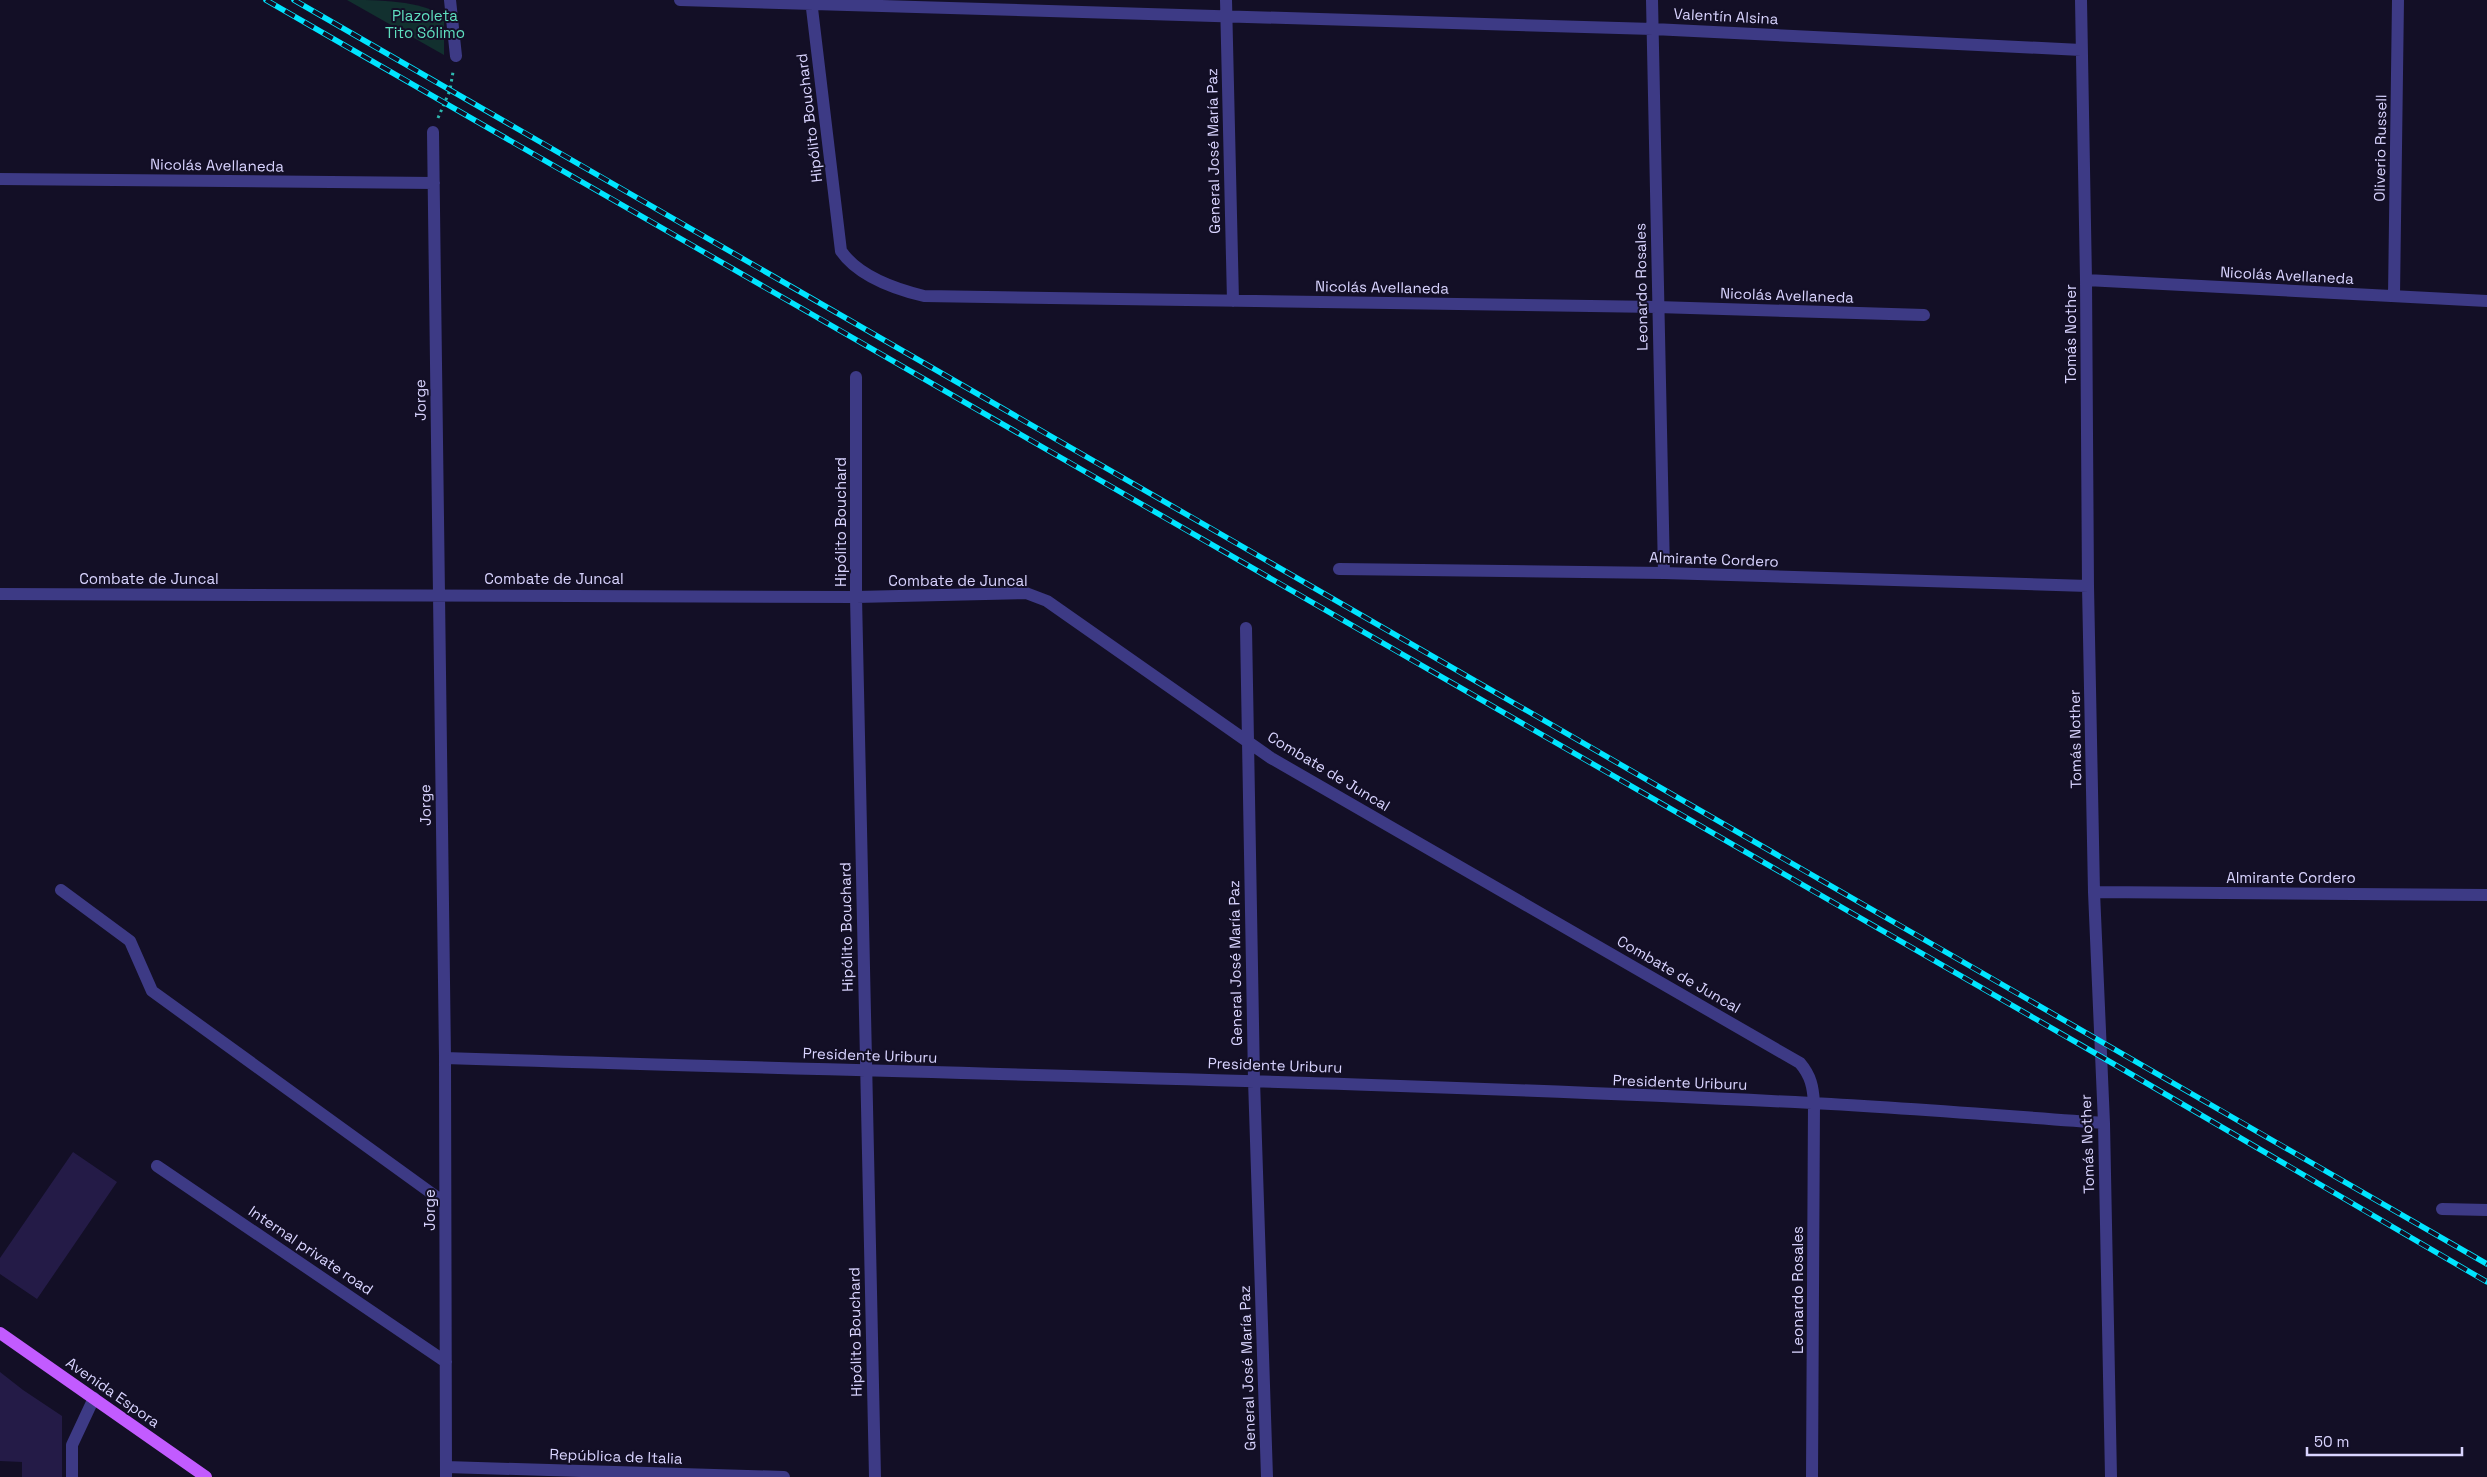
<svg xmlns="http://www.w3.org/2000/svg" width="2487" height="1477" font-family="'Space Grotesk',sans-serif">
  <rect width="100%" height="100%" fill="#130f26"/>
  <path fill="#12302f" d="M347,0C377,0 422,0 444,17V55Z"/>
  <path fill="#241b47" d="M73,1152L117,1182L37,1299L0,1274V1258Z
    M0,1372L23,1390L62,1416V1477H22V1462L0,1461Z"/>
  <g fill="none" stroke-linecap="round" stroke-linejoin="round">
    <path stroke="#2fb8b0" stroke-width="3" stroke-dasharray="2.5 4" stroke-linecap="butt" d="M438,118L450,90L453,72"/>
    <path stroke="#3d3a85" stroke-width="12" d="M450,0L456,56
      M680,0L1653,29L2081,50
      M811,0L841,251C859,277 895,289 924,296L1657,307L1924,315
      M1226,0L1233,301
      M1652,0L1664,573
      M2081,0L2086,280L2088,586L2094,892L2104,1123L2111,1477
      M433,132L445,1058L446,1477
      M0,179L434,183
      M2086,280L2487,301
      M2394,296L2398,0
      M856,377V597L875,1477
      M1339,569L1664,573L2088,586
      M0,594L856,597L1026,593L1047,601L1271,758L1800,1063C1811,1076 1813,1087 1814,1103L1812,1477
      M1246,628L1254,1080L1267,1477
      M61,890L130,941L152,991L445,1203
      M2094,892L2487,895
      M445,1058C900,1073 1357,1080 1812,1103C1909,1108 2006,1116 2104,1123
      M157,1166L446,1362
      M2442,1209L2487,1210
      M446,1467L784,1477
      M72,1477V1445L94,1398"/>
    <path stroke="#c25bff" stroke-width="12" d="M0,1333L206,1477"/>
    <g stroke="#00e5ff" stroke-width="5.5">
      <path id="rail" d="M266,0L2100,1056L2487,1282
        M294,0L2487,1264"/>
    </g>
    <use href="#rail" stroke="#130f26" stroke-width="4" stroke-dasharray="11" stroke-linecap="butt"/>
  </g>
  <g text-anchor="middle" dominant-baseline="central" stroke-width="4" stroke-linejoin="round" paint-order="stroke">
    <g font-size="15" fill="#5fe0c0" stroke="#130f26">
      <text x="425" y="15">Plazoleta<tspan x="425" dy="17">Tito Sólimo</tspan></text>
    </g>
    <g font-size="15" fill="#d9d4ff" stroke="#130f26">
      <text transform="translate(1726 16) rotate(3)">Valentín Alsina</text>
      <text transform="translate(809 118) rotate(-97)">Hipólito Bouchard</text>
      <text transform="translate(2380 148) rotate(-89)">Oliverio Russell</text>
      <text transform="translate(1213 151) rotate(-91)">General José María Paz</text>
      <text transform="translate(217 165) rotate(1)">Nicolás Avellaneda</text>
      <text transform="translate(2287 275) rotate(3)">Nicolás Avellaneda</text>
      <text transform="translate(1382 287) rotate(1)">Nicolás Avellaneda</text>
      <text transform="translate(1641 287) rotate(-91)">Leonardo Rosales</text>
      <text transform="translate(1787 295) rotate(2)">Nicolás Avellaneda</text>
      <text transform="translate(2070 334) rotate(-90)">Tomás Nother</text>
      <text transform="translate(420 400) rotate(-91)">Jorge</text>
      <text transform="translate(840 522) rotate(-90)">Hipólito Bouchard</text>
      <text transform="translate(1714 559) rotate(2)">Almirante Cordero</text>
      <text x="149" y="578">Combate de Juncal</text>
      <text x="554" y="578">Combate de Juncal</text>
      <text x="958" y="580">Combate de Juncal</text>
      <text transform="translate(2075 739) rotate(-91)">Tomás Nother</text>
      <text transform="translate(1329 771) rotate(31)">Combate de Juncal</text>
      <text transform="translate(425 805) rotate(-91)">Jorge</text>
      <text x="2291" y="877">Almirante Cordero</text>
      <text transform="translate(846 927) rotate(-91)">Hipólito Bouchard</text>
      <text transform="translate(1235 963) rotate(-91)">General José María Paz</text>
      <text transform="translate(1679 974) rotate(30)">Combate de Juncal</text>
      <text transform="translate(870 1055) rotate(2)">Presidente Uriburu</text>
      <text transform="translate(1275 1065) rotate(2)">Presidente Uriburu</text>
      <text transform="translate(1680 1082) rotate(2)">Presidente Uriburu</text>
      <text transform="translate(2087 1144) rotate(-92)">Tomás Nother</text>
      <text transform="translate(429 1210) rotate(-90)">Jorge</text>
      <text transform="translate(311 1250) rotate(34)">Internal private road</text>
      <text transform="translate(1797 1290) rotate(-90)">Leonardo Rosales</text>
      <text transform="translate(855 1332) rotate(-91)">Hipólito Bouchard</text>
      <text transform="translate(1247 1368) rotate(-92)">General José María Paz</text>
      <text transform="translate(113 1392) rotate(35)">Avenida Espora</text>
      <text transform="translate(616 1456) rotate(2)">República de Italia</text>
    </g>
  </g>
  <path d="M2307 1447v8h155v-8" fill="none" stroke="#d9d4ff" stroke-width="2.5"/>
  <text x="2314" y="1447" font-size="15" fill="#d9d4ff" stroke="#130f26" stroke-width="4" paint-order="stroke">50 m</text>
</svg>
